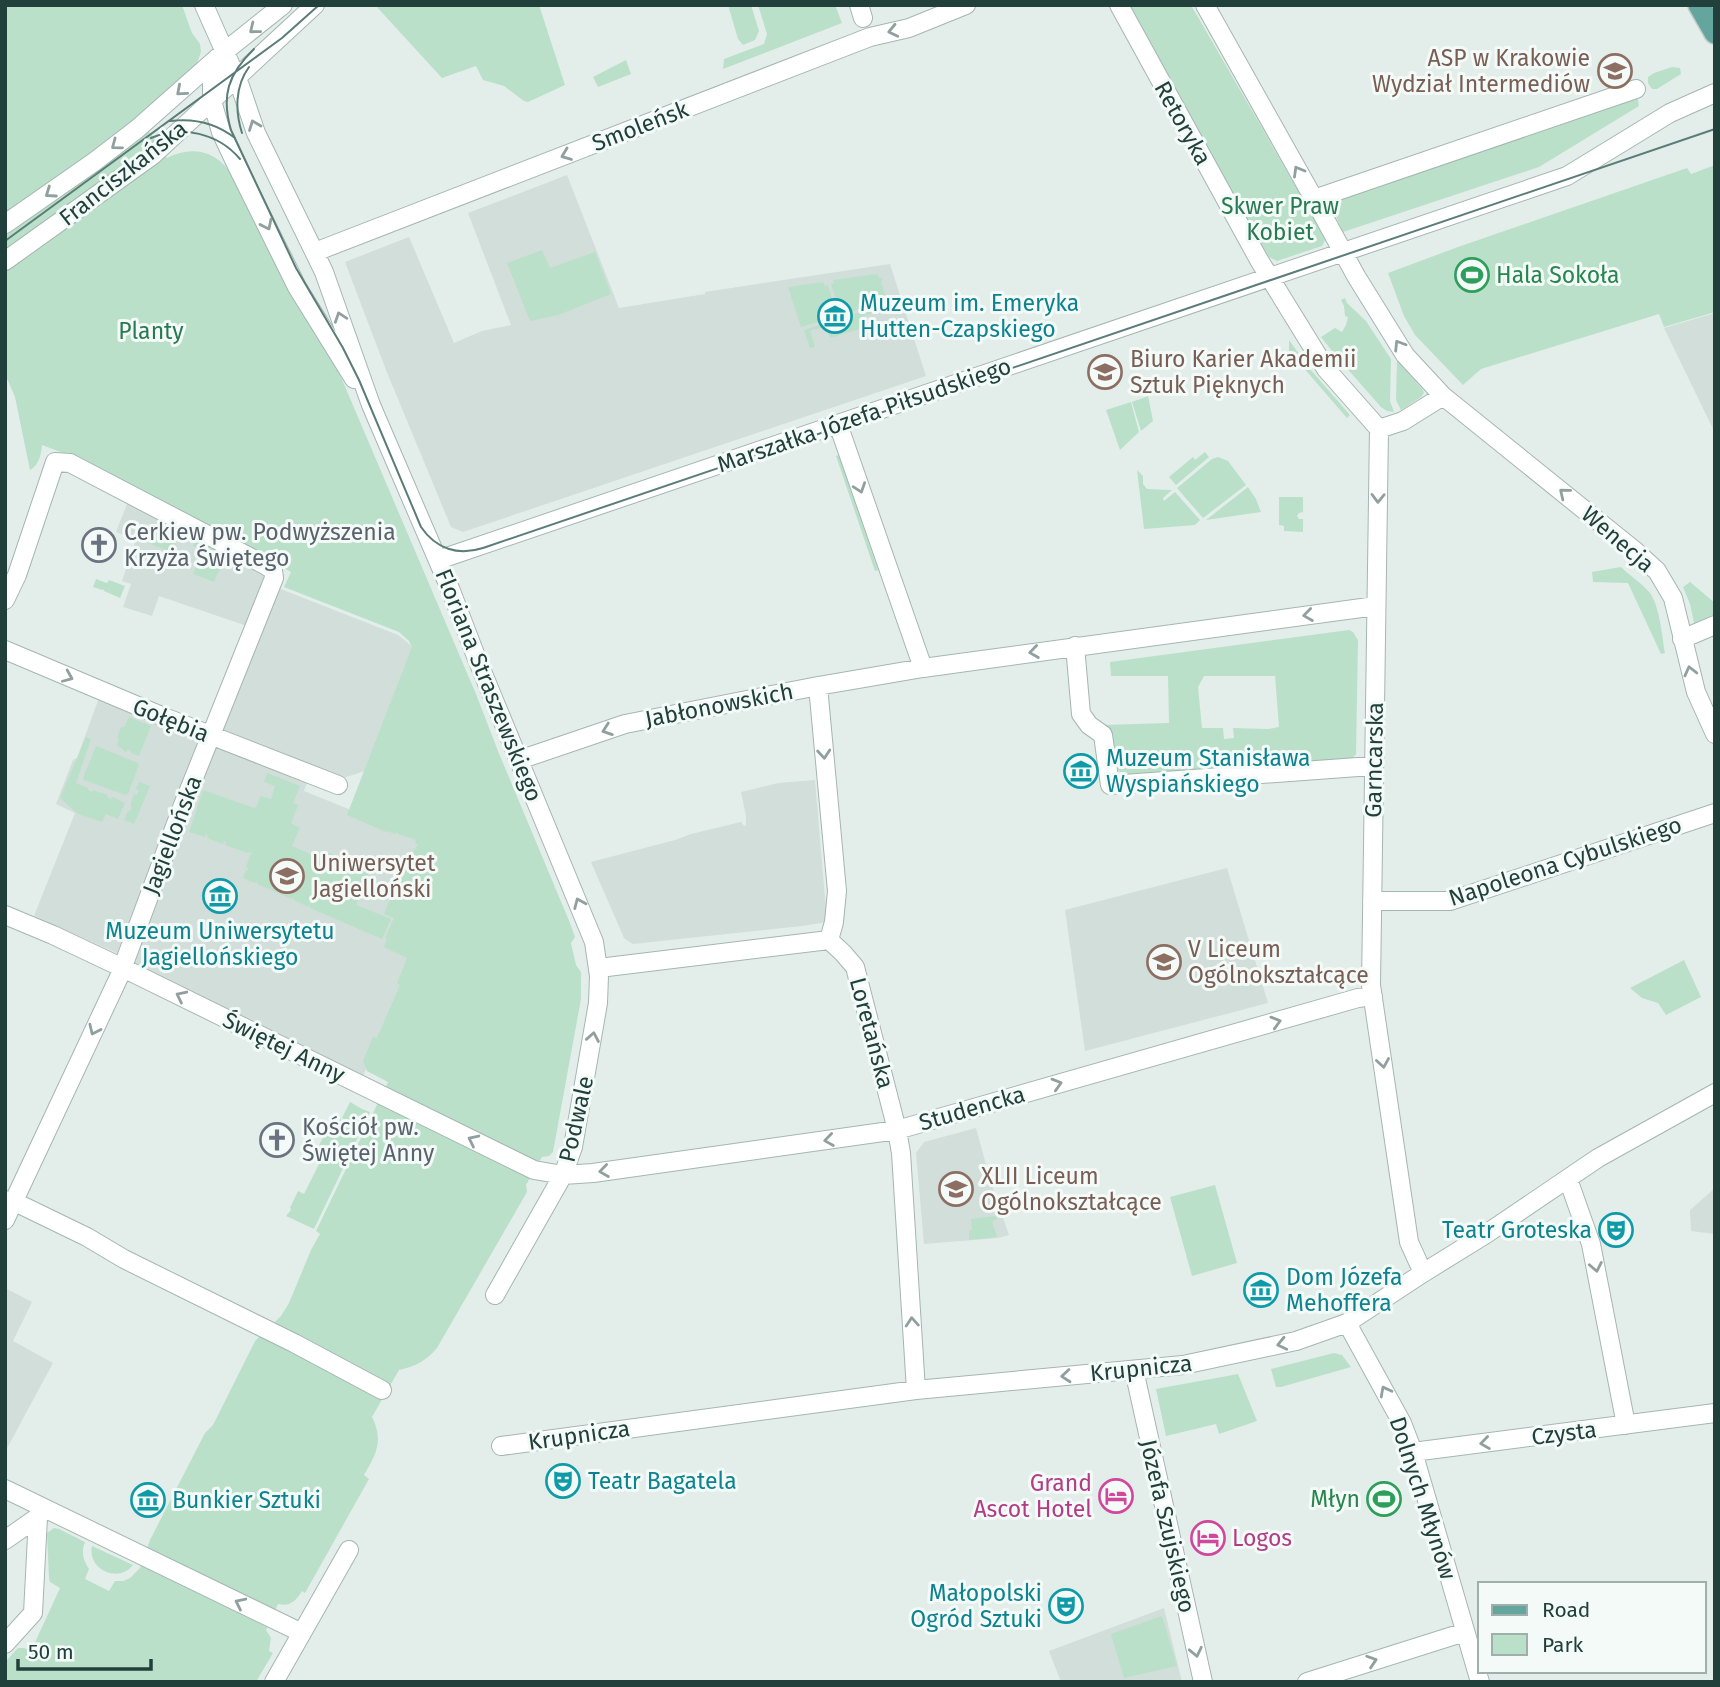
<svg xmlns="http://www.w3.org/2000/svg" width="1720" height="1687" font-family="'Fira Sans',sans-serif">
  <rect width="100%" height="100%" fill="#e3eeea"/>
  <path fill="#d1ded9" d="M567,175L619,308L705,294V292L890,264L926,376L463,532L451,527L386,370L345,262L409,237L454,343L482,331L511,325L468,213Z
    M1715,313V433L1664,328Z
    M129,499L269,571L247,626L159,596L152,616L123,607L131,584L122,581L136,540L116,532Z
    M278,588L398,635L413,647L365,771L343,778L223,730Z
    M99,698L201,740L117,953L34,916L75,813L56,804L73,760L77,758Z
    M213,745L307,783L304,791L425,840L415,955L363,1076L132,962Z
    M815,780L827,922L802,926L633,944L624,938L591,862L675,840L691,834L741,822L744,826L746,825V816L741,792L778,783Z
    M1227,868L1268,1003L1085,1051L1065,910Z
    M976,1128L991,1183L1009,1235L998,1238L924,1244L916,1153L924,1142Z
    M1715,1188V1234L1691,1231L1690,1210Z
    M5,1288L32,1302L13,1341L53,1363L5,1452Z
    M1164,1608L1182,1682H1061L1049,1651Z"/>
  <path fill="#bae0c9" fill-rule="evenodd" d="M5,5H182L192,33L200,44L201,52L196,66L140,118L167,158C192,145 217,151 232,175H233L332,356L476,694L498,751L570,923L575,937L571,943L576,965L581,972V999L553,1152L549,1156L542,1157L526,1185L527,1192L437,1348C426,1361 416,1366 399,1370L372,1417C384,1441 376,1454 364,1475L369,1479L305,1593L302,1591C296,1601 290,1607 278,1604L266,1630L271,1638L269,1651L273,1653L256,1682H5V1662L18,1648H24L31,1651L60,1588L50,1582L49,1578L47,1533L54,1528L59,1529L85,1542C81,1552 83,1560 89,1569L85,1579L109,1591L115,1581H123L130,1578L140,1568L150,1540L205,1433L213,1425L255,1341L281,1316L289,1303L311,1250L320,1234L316,1231L388,1082L367,1071L363,1061L373,1037L377,1038L400,985L397,983L407,958L384,947L387,939L385,938L394,918L384,914L401,872L406,865H409C411,859 413,850 418,845L415,843L416,840L398,834L396,832L395,834L387,831L386,832L347,815L412,647L409,641L399,632L284,587L291,572L67,452L66,454L42,445C41,455 39,465 30,470L15,397L5,374Z
    M375,5H539L565,85L528,102L524,101L504,86L483,80L476,66L442,78Z
    M728,5H751L759,31L755,40L743,45L738,39Z
    M758,5H835L842,23L723,69L724,59L764,44L767,34Z
    M1128,5H1191L1322,232L1325,240L1322,246L1277,261L1269,257L1207,152Z
    M626,60L631,74L598,87L593,77Z
    M1672,67L1680,68L1681,74L1657,89H1652L1648,83V77L1654,73Z
    M1636,89L1639,106L1539,167L1343,232L1326,195Z
    M1715,165V312L1664,327L1659,314L1481,369L1463,385L1415,335L1404,316L1388,273L1458,247L1687,168L1691,174Z
    M542,250L550,268L595,252L611,294L558,315L530,321L507,263Z
    M877,274L879,277L883,279L881,282L887,300L841,315L831,284L834,283L833,280Z
    M823,282L825,286L828,285L838,316L801,327L788,287Z
    M1345,298L1347,303L1366,321L1391,359L1390,401L1394,412L1387,411L1381,407L1336,356L1321,337L1335,328L1342,332L1346,325L1348,317L1345,316L1344,306L1341,300Z
    M888,303L890,309L883,312L881,310L863,316L866,327L830,338L826,326L810,331L815,347L810,348L804,330Z
    M1289,340L1310,369L1350,415L1347,418L1289,351Z
    M1397,360L1423,390L1424,393L1421,397L1401,410L1396,400Z
    M1148,396L1153,421L1141,431L1132,402Z
    M1131,402L1139,432L1120,450L1106,410Z
    M1205,452L1209,457L1176,485L1169,477L1193,457L1195,460Z
    M839,455L878,570L875,571L836,456Z
    M1218,457L1228,461L1246,485L1203,518L1177,488L1212,459Z
    M1137,470L1143,476V484L1147,489L1172,490L1163,498L1164,501L1175,492L1200,520L1195,525L1144,529Z
    M1248,487L1256,499L1261,512L1206,520Z
    M1279,497H1303V512L1299,513L1297,516L1299,519H1303V532L1284,531V526L1279,525Z
    M159,520L187,535L189,536L186,543L175,540L173,551L170,549L169,551L150,544Z
    M195,539L226,555L214,582L193,574L196,567H198L200,562L198,561L200,557L202,558L204,552L203,550L193,546Z
    M1621,567C1630,576 1642,583 1650,593C1660,607 1662,636 1665,653L1661,654L1628,583L1593,582L1592,572Z
    M96,579L107,583L109,580L125,586L120,598L104,591L103,589L102,590L93,587Z
    M1690,582L1715,603V614L1694,623L1690,604L1683,587Z
    M1349,630L1353,632L1358,640L1356,754L1353,758L1129,776L1120,772L1116,768L1103,725L1169,723L1168,676H1111L1110,662ZM1204,676H1275L1279,727L1268,729L1233,728L1234,738L1224,739L1223,728H1202L1198,687Z
    M129,717L151,726L139,756L131,753V751L128,749L126,752L117,745L119,739L117,738L121,727H124Z
    M86,737L91,739L76,783L88,788V790L92,792L93,790L108,795L107,797L111,799L113,797L125,803L118,819L106,814L102,822L78,814L60,798Z
    M96,746L138,763L139,765L128,794L125,795L84,780L83,778Z
    M267,773L300,786L293,803L298,805L291,823L300,828L292,846L323,860L327,852L362,868L370,870L356,905L391,919L382,939L322,913V910L321,913L310,908V905L308,907L294,900L293,897L292,899L271,890L272,887L269,889L257,884V881L255,883L243,878L246,870H248L249,869L246,867L250,855L252,854L251,852L248,853L225,845L226,841H224L223,844L207,838L208,835L206,834L205,837L189,832L203,790L254,808L257,806L260,796L271,799L275,786L264,782Z
    M139,782L150,786L134,824L124,820L128,811L130,812L132,807L130,806L134,794L137,795L139,791L136,789Z
    M1684,960L1701,997L1666,1015L1658,1003L1642,998L1630,988Z
    M350,1102L362,1109L370,1112L314,1229L286,1216L291,1210L290,1208L298,1191L304,1194L319,1164H322L324,1160L321,1154L316,1152L334,1114L340,1117L341,1121L343,1122L344,1119L342,1118Z
    M1215,1185L1237,1263L1192,1276L1170,1197Z
    M996,1216L997,1219L992,1221L997,1237L969,1240V1231L972,1230L971,1219Z
    M1334,1353L1342,1355L1351,1367L1281,1387H1276L1271,1369Z
    M1238,1374L1257,1421L1219,1434L1216,1424L1166,1436L1156,1389Z
    M92,1546L133,1565C118,1584 87,1569 92,1546Z
    M1162,1616L1177,1666L1124,1678L1111,1634Z"/>
  <g fill="none" stroke-linecap="round" stroke-linejoin="round">
    <g stroke="#a5b6b2" stroke-width="20">
      <path id="minor" d="M204,5L240,86L256,133L324,272L371,405L451,591L477,659L594,942L599,976L598,1003L573,1147L563,1175L495,1295
        M859,5L863,18
        M1119,5L1259,260L1289,309L1326,369L1379,429L1371,985L1409,1242L1423,1273
        M1205,5L1314,199L1356,276L1405,355L1443,396L1634,550L1657,571L1673,598L1696,692L1715,734
        M224,52L212,84V101L221,132L236,164L297,287L354,379
        M1314,199L1636,89
        M5,224L94,162L137,129L224,52L283,5
        M315,252L870,37L909,28L966,5
        M5,261L153,155L315,5
        M838,424L923,668
        M1379,429L1403,421L1443,396
        M438,560L1567,176L1670,113L1715,93
        M5,600L17,575L55,462L70,463L265,565L273,570L274,578L183,805L119,977L5,1220
        M1682,639L1715,625
        M1075,646L1081,714L1089,725L1103,735L1110,785L1358,767H1374
        M5,650L164,717L338,785
        M818,686L837,891L834,922L829,940
        M519,760L625,724L818,686L923,668L1376,606
        M1372,901H1450L1715,813
        M5,915L53,935L123,968L534,1170L563,1175L593,1173L897,1130L1358,998L1373,996
        M829,940L843,953L855,967L897,1130L901,1153L916,1390
        M599,968L829,940
        M1568,1179L1591,1244L1626,1425
        M5,1200L21,1205L87,1237L124,1259L294,1343L382,1390
        M1347,1323L1402,1423L1413,1452L1480,1682
        M1134,1370L1203,1682
        M501,1446L916,1390L1183,1365L1296,1341L1347,1323L1423,1273L1486,1234L1598,1158L1715,1093
        M1413,1452L1715,1413
        M5,1489L302,1633
        M5,1540L38,1517L33,1613L5,1644
        M274,1682L349,1550
        M1307,1682L1465,1632"/>
    </g>
    <g stroke="#c1cac8" stroke-width="24">
      <path id="major" d="M1699,5L1715,33"/>
    </g>
    <use href="#minor" stroke="#fff" stroke-width="18"/>
    <use href="#major" stroke="#64a69e" stroke-width="21"/>
    <path stroke="#5b7c77" stroke-width="2" d="M254,49C228,74 221,96 231,130L296,268L343,348L359,380L421,527C436,549 458,556 483,548L1715,129
      M170,121C194,118 216,123 235,138
      M242,133C235,111 235,86 249,67
      M151,138C182,125 218,133 240,159
      M5,241L282,38L319,5"/>
  </g>
  <defs><path id="oneway-chevron" d="M-2-3.5L2.5 0L-2 3.5" fill="none" stroke-width="1.6" stroke-linecap="round" stroke-linejoin="round" transform="scale(1.75)"/></defs>
  <g stroke="#90a09e">
    <use href="#oneway-chevron" transform="translate(254 29) rotate(141)"/>
    <use href="#oneway-chevron" transform="translate(893 31) rotate(167)"/>
    <use href="#oneway-chevron" transform="translate(181 91) rotate(139)"/>
    <use href="#oneway-chevron" transform="translate(254 125) rotate(-111)"/>
    <use href="#oneway-chevron" transform="translate(116 145) rotate(143)"/>
    <use href="#oneway-chevron" transform="translate(566 155) rotate(159)"/>
    <use href="#oneway-chevron" transform="translate(1298 171) rotate(-120)"/>
    <use href="#oneway-chevron" transform="translate(50 193) rotate(145)"/>
    <use href="#oneway-chevron" transform="translate(267 225) rotate(64)"/>
    <use href="#oneway-chevron" transform="translate(340 317) rotate(-109)"/>
    <use href="#oneway-chevron" transform="translate(1399 345) rotate(-122)"/>
    <use href="#oneway-chevron" transform="translate(860 488) rotate(71)"/>
    <use href="#oneway-chevron" transform="translate(1564 493) rotate(-141)"/>
    <use href="#oneway-chevron" transform="translate(1378 498) rotate(91)"/>
    <use href="#oneway-chevron" transform="translate(1308 615) rotate(172)"/>
    <use href="#oneway-chevron" transform="translate(1034 652) rotate(172)"/>
    <use href="#oneway-chevron" transform="translate(1690 671) rotate(-104)"/>
    <use href="#oneway-chevron" transform="translate(68 677) rotate(23)"/>
    <use href="#oneway-chevron" transform="translate(607 730) rotate(161)"/>
    <use href="#oneway-chevron" transform="translate(824 754) rotate(85)"/>
    <use href="#oneway-chevron" transform="translate(579 903) rotate(-113)"/>
    <use href="#oneway-chevron" transform="translate(181 996) rotate(-154)"/>
    <use href="#oneway-chevron" transform="translate(1276 1022) rotate(-16)"/>
    <use href="#oneway-chevron" transform="translate(94 1030) rotate(115)"/>
    <use href="#oneway-chevron" transform="translate(593 1037) rotate(-80)"/>
    <use href="#oneway-chevron" transform="translate(1383 1063) rotate(81)"/>
    <use href="#oneway-chevron" transform="translate(1057 1084) rotate(-16)"/>
    <use href="#oneway-chevron" transform="translate(473 1140) rotate(-154)"/>
    <use href="#oneway-chevron" transform="translate(829 1140) rotate(172)"/>
    <use href="#oneway-chevron" transform="translate(604 1171) rotate(172)"/>
    <use href="#oneway-chevron" transform="translate(1596 1267) rotate(79)"/>
    <use href="#oneway-chevron" transform="translate(912 1322) rotate(-94)"/>
    <use href="#oneway-chevron" transform="translate(1282 1344) rotate(167)"/>
    <use href="#oneway-chevron" transform="translate(1066 1376) rotate(175)"/>
    <use href="#oneway-chevron" transform="translate(1385 1391) rotate(-118)"/>
    <use href="#oneway-chevron" transform="translate(1485 1443) rotate(172)"/>
    <use href="#oneway-chevron" transform="translate(240 1603) rotate(-154)"/>
    <use href="#oneway-chevron" transform="translate(1196 1652) rotate(78)"/>
    <use href="#oneway-chevron" transform="translate(1372 1661) rotate(-18)"/>
  </g>
  <defs>
    <g id="university-ring" transform="scale(1.75)"><circle r="9.5" fill="#f3faf7" stroke="#8d6e63" stroke-width="1.5"/><path d="M0-5L7-2L0 1L-7-2ZM-4 1L0 2.5L4 1V4Q0 6-4 4Z" fill="#8d6e63"/></g>
    <g id="stadium-ring" transform="scale(1.75)"><circle r="9.5" fill="#f3faf7" stroke="#2e9e5b" stroke-width="1.5"/><path d="M0-5a6.5 5 0 1 0 0 10a6.5 5 0 1 0 0-10ZM-3.5-1.8h7v3.6h-7Z" fill="#2e9e5b"/></g>
    <g id="museum-ring" transform="scale(1.75)"><circle r="9.5" fill="#f3faf7" stroke="#0f9aa8" stroke-width="1.5"/><path d="M0-6L6-3V-2H-6V-3ZM-5-1h2V3h-2ZM-1-1h2V3h-2ZM3-1h2V3H3ZM-6 4H6V6H-6Z" fill="#0f9aa8"/></g>
    <g id="church-ring" transform="scale(1.75)"><circle r="9.5" fill="#f3faf7" stroke="#6b7280" stroke-width="1.5"/><path d="M-1.2-6h2.4v3.5h3.3v2.4h-3.3V6h-2.4V-.1h-3.3v-2.4h3.3Z" fill="#6b7280"/></g>
    <g id="school-ring" transform="scale(1.75)"><circle r="9.5" fill="#f3faf7" stroke="#8d6e63" stroke-width="1.5"/><path d="M0-5L7-2L0 1L-7-2ZM-4 1L0 2.5L4 1V4Q0 6-4 4Z" fill="#8d6e63"/></g>
    <g id="theatre-ring" transform="scale(1.75)"><circle r="9.5" fill="#f3faf7" stroke="#0f9aa8" stroke-width="1.5"/><path d="M-5-5.5Q0-4 5-5.5V0Q5 5 0 6Q-5 5-5 0ZM-3.3-2.5H-1v1.5H-3.3ZM1-2.5H3.3v1.5H1ZM-2.8 1Q0 5.5 2.8 1Z" fill="#0f9aa8"/></g>
    <g id="hotel-ring" transform="scale(1.75)"><circle r="9.5" fill="#f3faf7" stroke="#d1479c" stroke-width="1.5"/><path d="M-6-4.5h1.5V1H6V5H4.5V3h-9V5H-6ZM-4 0a1.8 1.8 0 1 1 3.6 0ZM.5 0V-2.5h3Q6-2.5 6 0Z" fill="#d1479c"/></g>
  </defs>
  <g fill-rule="evenodd">
    <use href="#university-ring" x="1615" y="71"/>
    <use href="#stadium-ring" x="1472" y="275"/>
    <use href="#museum-ring" x="835" y="316"/>
    <use href="#university-ring" x="1105" y="372"/>
    <use href="#church-ring" x="99" y="545"/>
    <use href="#museum-ring" x="1081" y="771"/>
    <use href="#university-ring" x="287" y="876"/>
    <use href="#museum-ring" x="220" y="896"/>
    <use href="#school-ring" x="1164" y="962"/>
    <use href="#church-ring" x="277" y="1140"/>
    <use href="#school-ring" x="956" y="1189"/>
    <use href="#theatre-ring" x="1616" y="1230"/>
    <use href="#museum-ring" x="1261" y="1290"/>
    <use href="#theatre-ring" x="563" y="1481"/>
    <use href="#hotel-ring" x="1116" y="1496"/>
    <use href="#stadium-ring" x="1384" y="1499"/>
    <use href="#museum-ring" x="148" y="1500"/>
    <use href="#hotel-ring" x="1208" y="1538"/>
    <use href="#theatre-ring" x="1066" y="1606"/>
  </g>
  <g text-anchor="middle" dominant-baseline="central" stroke-width="6" stroke-linejoin="round" paint-order="stroke">
    <g font-size="23" fill="#785e54" stroke="#f3faf7" text-anchor="start">
      <text x="1590" y="58" text-anchor="end">ASP w Krakowie<tspan x="1590" dy="26">Wydział Intermediów</tspan></text>
      <text x="1130" y="359">Biuro Karier Akademii<tspan x="1130" dy="26">Sztuk Pięknych</tspan></text>
      <text x="312" y="863">Uniwersytet<tspan x="312" dy="26">Jagielloński</tspan></text>
      <text x="1188" y="949">V Liceum<tspan x="1188" dy="26">Ogólnokształcące</tspan></text>
      <text x="981" y="1176">XLII Liceum<tspan x="981" dy="26">Ogólnokształcące</tspan></text>
    </g>
    <g font-size="23" fill="#21403c" stroke="#f3faf7">
      <text transform="translate(1183 123) rotate(61)">Retoryka</text>
      <text transform="translate(640 126) rotate(-21)">Smoleńsk</text>
      <text transform="translate(123 173) rotate(-38)">Franciszkańska</text>
      <text transform="translate(864 415) rotate(-19)">Marszałka Józefa Piłsudskiego</text>
      <text transform="translate(1618 539) rotate(41)">Wenecja</text>
      <text transform="translate(489 685) rotate(68)">Floriana Straszewskiego</text>
      <text transform="translate(719 705) rotate(-11)">Jabłonowskich</text>
      <text transform="translate(171 720) rotate(22)">Gołębia</text>
      <text transform="translate(1374 760) rotate(-89)">Garncarska</text>
      <text transform="translate(172 835) rotate(-69)">Jagiellońska</text>
      <text transform="translate(1565 861) rotate(-18)">Napoleona Cybulskiego</text>
      <text transform="translate(872 1033) rotate(75)">Loretańska</text>
      <text transform="translate(284 1047) rotate(26)">Świętej Anny</text>
      <text transform="translate(972 1108) rotate(-16)">Studencka</text>
      <text transform="translate(576 1119) rotate(-77)">Podwale</text>
      <text transform="translate(1141 1368) rotate(-6)">Krupnicza</text>
      <text transform="translate(1564 1433) rotate(-7)">Czysta</text>
      <text transform="translate(579 1435) rotate(-8)">Krupnicza</text>
      <text transform="translate(1423 1498) rotate(72)">Dolnych Młynów</text>
      <text transform="translate(1168 1526) rotate(77)">Józefa Szujskiego</text>
    </g>
    <g font-size="23" fill="#287a52" stroke="#f3faf7">
      <text x="1280" y="206">Skwer Praw<tspan x="1280" dy="26">Kobiet</tspan></text>
      <text x="151" y="331">Planty</text>
    </g>
    <g font-size="23" fill="#27864d" stroke="#f3faf7" text-anchor="start">
      <text x="1496" y="275">Hala Sokoła</text>
      <text x="1360" y="1499" text-anchor="end">Młyn</text>
    </g>
    <g font-size="23" fill="#0d838f" stroke="#f3faf7" text-anchor="start">
      <text x="860" y="303">Muzeum im. Emeryka<tspan x="860" dy="26">Hutten-Czapskiego</tspan></text>
      <text x="1106" y="758">Muzeum Stanisława<tspan x="1106" dy="26">Wyspiańskiego</tspan></text>
      <text x="220" y="931" text-anchor="middle">Muzeum Uniwersytetu<tspan x="220" dy="26">Jagiellońskiego</tspan></text>
      <text x="1592" y="1230" text-anchor="end">Teatr Groteska</text>
      <text x="1286" y="1277">Dom Józefa<tspan x="1286" dy="26">Mehoffera</tspan></text>
      <text x="588" y="1481">Teatr Bagatela</text>
      <text x="172" y="1500">Bunkier Sztuki</text>
      <text x="1042" y="1593" text-anchor="end">Małopolski<tspan x="1042" dy="26">Ogród Sztuki</tspan></text>
    </g>
    <g font-size="23" fill="#5b616d" stroke="#f3faf7" text-anchor="start">
      <text x="124" y="532">Cerkiew pw. Podwyższenia<tspan x="124" dy="26">Krzyża Świętego</tspan></text>
      <text x="302" y="1127">Kościół pw.<tspan x="302" dy="26">Świętej Anny</tspan></text>
    </g>
    <g font-size="23" fill="#b23c85" stroke="#f3faf7" text-anchor="end">
      <text x="1092" y="1483">Grand<tspan x="1092" dy="26">Ascot Hotel</tspan></text>
      <text x="1232" y="1538" text-anchor="start">Logos</text>
    </g>
  </g>
  <rect width="1720" height="1687" fill="none" stroke="#21403c" stroke-width="14"/>
  <rect x="1478" y="1582" width="228" height="91" fill="#f3faf7" stroke="#9fb0ac" stroke-width="2"/>
  <rect x="1492" y="1605" width="35" height="10" fill="#64a69e" stroke="#9fb0ac" stroke-width="2"/>
  <text x="1542" y="1617" font-size="21" fill="#21403c">Road</text>
  <rect x="1492" y="1634" width="35" height="21" fill="#bae0c9" stroke="#9fb0ac" stroke-width="2"/>
  <text x="1542" y="1652" font-size="21" fill="#21403c">Park</text>
  <path d="M18 1659v10h133v-10" fill="none" stroke="#21403c" stroke-width="3.5"/>
  <text x="28" y="1659" font-size="21" fill="#21403c" stroke="#f3faf7" stroke-width="5" paint-order="stroke">50 m</text>
</svg>
